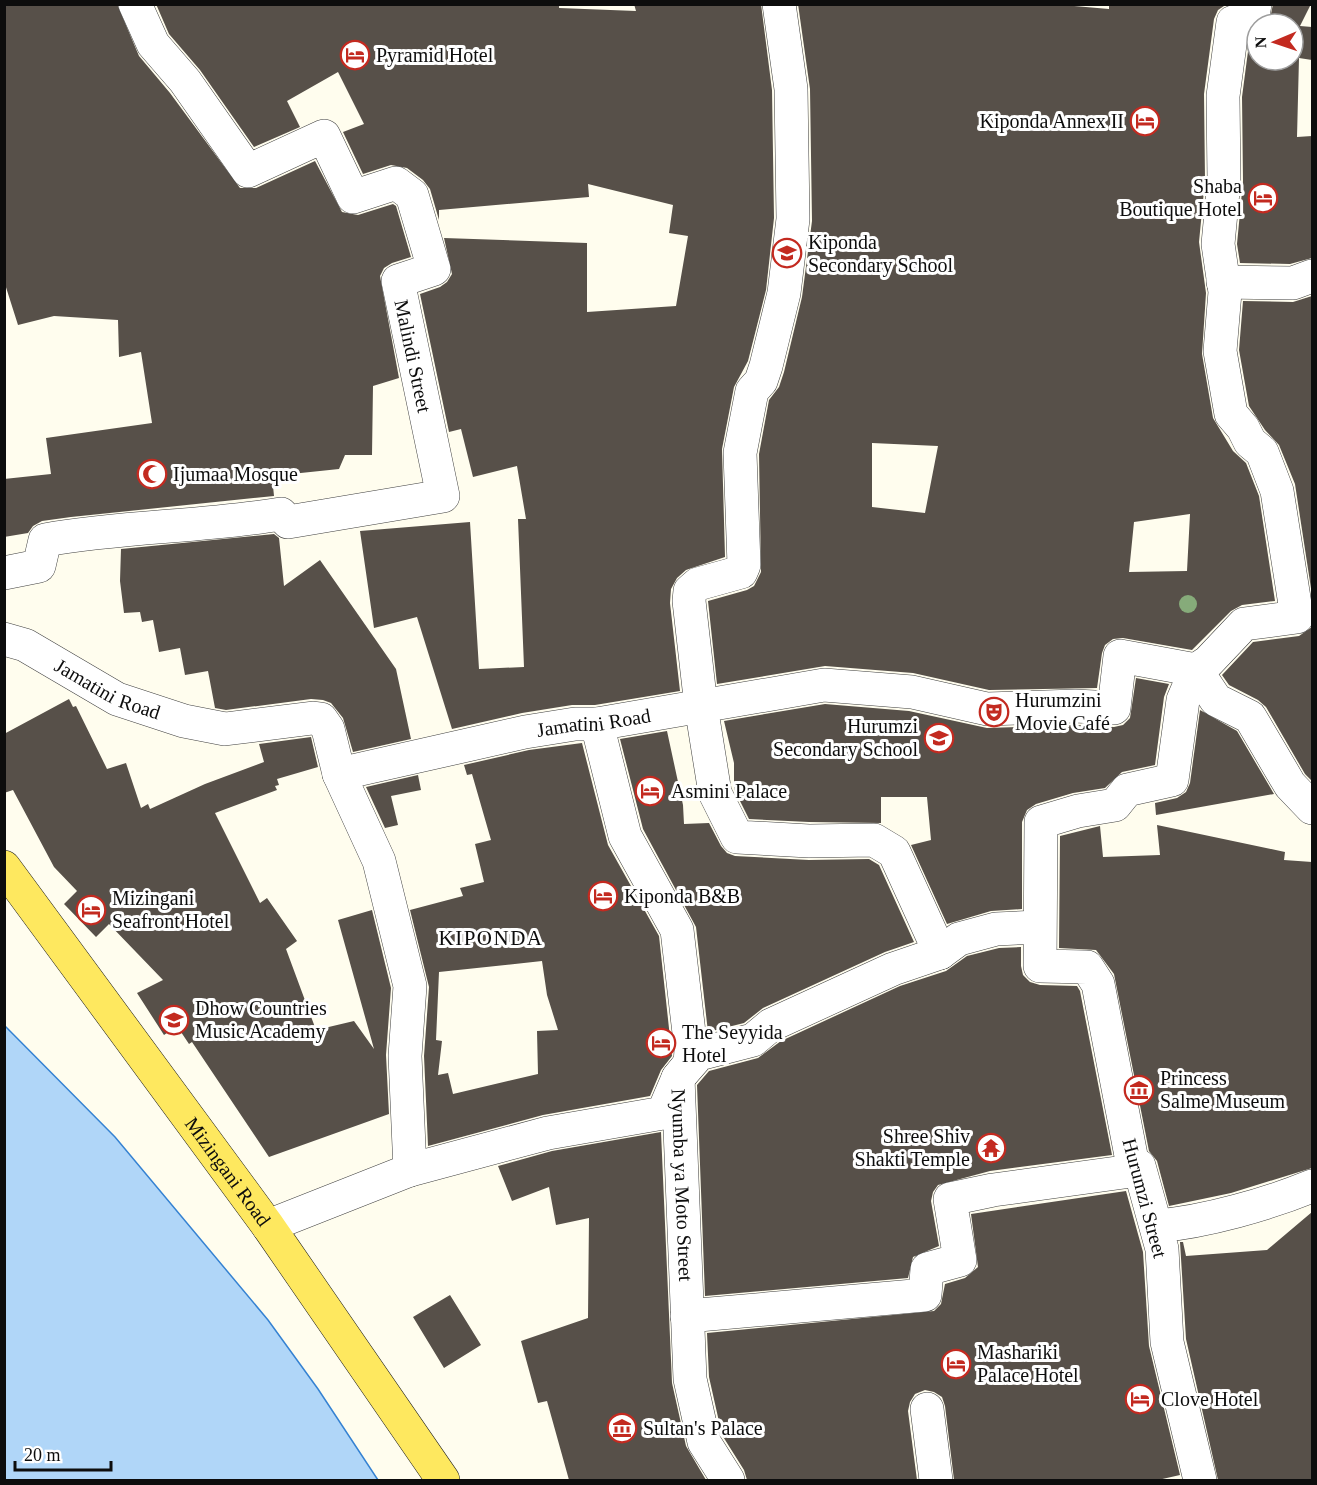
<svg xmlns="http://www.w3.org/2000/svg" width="1317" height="1485" font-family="'Times New Roman',serif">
  <rect width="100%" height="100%" fill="#fffdee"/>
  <path fill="#b0d6f8" stroke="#3582d2" stroke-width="1.5" d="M5,1026L115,1137L268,1320L318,1389L378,1480H5Z"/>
  <path fill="#575049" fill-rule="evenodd" d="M4,4H117L139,56L170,93L240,188H256L315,161L342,212L358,215L393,204L396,206L411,257L392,263L384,268L380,276L399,378L373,386L372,455H345L339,469L272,476L274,496L71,517L42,521L33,526L28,533L4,537V479L51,474L46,438L152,423L141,352L119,357L118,320L54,316L18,325L4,281Z
    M156,4H559V8L636,11L634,4H761L772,90L774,218L766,290L748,361L734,387L722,449L725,557L686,570L677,578L671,589L670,603L680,691L595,705H572L522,713L452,729L417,617L374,628L360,531L470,522L479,669L524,667L518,519H526L517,466L473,477L461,429L449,432L420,294L440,287L447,282L452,274L444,238L587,243V312L676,306L688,236L669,233L673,205L588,184L589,197L439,210V220L430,189L423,180L407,168L391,165L363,174L343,132L364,124L338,72L287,101L300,127L254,147L200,70L169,34Z
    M798,4H1051L1109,9V4H1227L1218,10L1214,19L1204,94L1205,180L1199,242L1206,293L1202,354L1213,418L1233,451L1246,463L1259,496L1275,601L1242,605L1231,611L1192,650L1123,638L1113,639L1105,645L1102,653L1097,688L989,690L913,673L825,666L717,684L708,601L747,590L754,586L761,572L759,454L769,400L779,387L784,372L802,297L812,221L810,89ZM872,443L938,446L925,513L872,507ZM1190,514L1187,571L1129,572L1134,522Z
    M1273,4H1311L1300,26L1312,27V60L1299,58L1297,137L1312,136V258L1290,264L1240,263L1237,244L1243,181L1242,97L1250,36L1257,34V60H1293V24H1269Z
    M1312,296V595L1295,484L1279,445L1265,430L1249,406L1239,350L1243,301L1293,302Z
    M274,534L279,538L284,586L320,560L396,669L411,739L353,752L343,718L331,703L323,700L311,699L226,710L215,708L208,671L185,675L180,648L159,652L153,620L142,622L140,612L124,613L120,581L121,549Z
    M1312,627V781L1305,774L1266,707L1258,700L1229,685L1222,675L1253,642L1299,636Z
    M1136,678L1169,684L1164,697L1155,765L1122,772L1105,788L1073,793L1036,804L1027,810L1022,822V909L991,911L947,924L911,845L931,840L927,797H881V823L809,822L749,819L734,789V763L724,721L825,704L909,711L987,728L1075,725L1114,727L1123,725L1130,718Z
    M69,699L73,707L76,706L107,769L126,763L141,808L148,804L150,809L205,784L264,762L259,744L311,737L318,767L277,779L279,785L275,786L277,790L215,813L260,903L267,898L297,941L286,949L316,1030L354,1021L374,1049L338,920L372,910L391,988L386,1055L389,1114L269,1157L192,1042L189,1044L177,1026L164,1035L137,993L163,980L109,924L96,937L64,904L77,891L54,867L13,790L4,793V734Z
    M1200,710L1237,731L1274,794L1156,815L1155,803L1177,798L1186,792L1190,783Z
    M667,731L683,805L684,824L709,823L721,846L727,853L735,856L809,860L869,859L879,865L914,942L885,952L763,1008L744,1023L708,1032L696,927L643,829L620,739Z
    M582,743L608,845L659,936L672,1056L661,1070L650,1096L543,1115L428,1146L424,1056L429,987L410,910L463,896L460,888L484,882L475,844L491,840L472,774L467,775L464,765L529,750ZM542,961L547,995L558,1030L537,1031L538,1074L453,1094L448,1073L438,1075L442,1041L436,1040L439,972Z
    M418,775L421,790L391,796L398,825L385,828L366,787Z
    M1157,825L1285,852L1284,860L1312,862V1168L1231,1193L1169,1206L1157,1161L1149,1151L1114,974L1096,950L1059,948L1060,836L1100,826L1103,857L1160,855Z
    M1021,947V966L1023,975L1030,982L1040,985L1077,986L1080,991L1112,1155L990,1171L938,1185L933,1192L931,1201L939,1246L913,1257L908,1278L705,1296L697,1085L709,1071L758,1058L781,1041L900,986L946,971L967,956L999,948Z
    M661,1132L672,1383L686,1446L706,1480H569L547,1401L538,1403L521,1341L588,1318L589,1218L556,1225L549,1187L512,1201L498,1166L552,1151Z
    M1126,1191L1143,1252L1149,1346L1180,1475L1158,1480H954L945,1406L942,1397L934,1392L925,1390L915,1394L910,1402L908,1411L917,1480H747L744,1470L722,1435L709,1377L707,1333L934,1311L941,1304L945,1284L965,1278L978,1267L971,1214Z
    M1312,1212V1480H1218L1186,1339L1180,1242H1183L1186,1256L1267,1250Z
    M450,1295L481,1345L444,1368L413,1317Z"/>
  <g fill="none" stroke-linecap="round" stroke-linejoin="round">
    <g stroke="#404040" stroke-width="34">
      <g id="minor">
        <path d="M779,4L791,89L793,219L784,293L766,366L761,381L752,391L740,453L744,565L741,572L698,584L690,591L689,601L701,706L715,793L737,837L809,841L874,840L894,852L940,953"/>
        <path d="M1223,282L1293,283L1312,276"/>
        <path d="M4,573L39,566L45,540C123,526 203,527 281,514L288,522L443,496L398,281L434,269L412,195L396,183L353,197L324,136L248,171L185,81L153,44L135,4"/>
        <path id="s1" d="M4,639L25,645L117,699L184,721L225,729L313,718L321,719L328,729L339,774L379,861L410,986L405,1056L410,1170L268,1226"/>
        <path d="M1196,670L1216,700L1250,717L1290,785L1312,808"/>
        <path id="s2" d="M597,724L625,836L677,930L691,1050L690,1063L678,1078L690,1379L704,1442L728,1480"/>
        <path id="s3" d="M339,774L525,732L575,724H597L824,685L912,692L987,709L1075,706L1114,708L1120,656L1196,670"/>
        <path d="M410,1170L548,1133L663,1113L678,1078L699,1054L753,1040L771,1025L893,969L940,953L959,939L996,929L1038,927"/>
        <path d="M1157,1226C1205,1222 1268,1204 1312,1186"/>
        <path d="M687,1316L925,1295L927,1269L960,1260L950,1199L993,1190L1124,1172L1133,1166"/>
        <path d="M927,1409L936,1480"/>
        <path d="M1200,1480L1167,1342L1162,1249L1139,1166H1133L1098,984L1087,967L1040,966L1041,822L1078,811L1115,805L1127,790L1172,780L1183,700L1196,670L1208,662L1244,624L1297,617L1277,491L1262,452L1250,442L1243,428L1231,414L1220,351L1225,292L1218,244L1224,181L1223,96L1233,22L1253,16L1255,4"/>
      </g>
    </g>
    <g stroke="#1e1e1e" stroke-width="34">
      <g id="major">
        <path id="s4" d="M4,867L268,1226L443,1480"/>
      </g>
    </g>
    <use href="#minor" stroke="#fff" stroke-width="33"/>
    <use href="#major" stroke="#fee85f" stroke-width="33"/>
  </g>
  <circle fill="#86ab7a" cx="1188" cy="604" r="9"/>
  <defs>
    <g id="hotel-ring" transform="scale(1.5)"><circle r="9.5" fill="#fff" stroke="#c32a20" stroke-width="1.5"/><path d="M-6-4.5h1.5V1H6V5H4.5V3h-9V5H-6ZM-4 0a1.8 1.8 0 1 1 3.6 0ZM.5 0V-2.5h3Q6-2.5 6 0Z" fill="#c32a20"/></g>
    <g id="school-ring" transform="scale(1.5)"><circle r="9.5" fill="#fff" stroke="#c32a20" stroke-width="1.5"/><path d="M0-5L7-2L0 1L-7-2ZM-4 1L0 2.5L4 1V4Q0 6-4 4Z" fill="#c32a20"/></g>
    <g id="mosque-ring" transform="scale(1.5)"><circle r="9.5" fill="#fff" stroke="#c32a20" stroke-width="1.5"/><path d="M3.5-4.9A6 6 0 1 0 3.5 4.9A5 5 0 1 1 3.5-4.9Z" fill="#c32a20"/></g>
    <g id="theatre-ring" transform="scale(1.5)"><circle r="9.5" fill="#fff" stroke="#c32a20" stroke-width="1.5"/><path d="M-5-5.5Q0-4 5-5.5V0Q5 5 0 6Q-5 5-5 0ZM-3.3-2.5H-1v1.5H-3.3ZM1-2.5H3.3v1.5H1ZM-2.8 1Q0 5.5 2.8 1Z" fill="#c32a20"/></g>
    <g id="university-ring" transform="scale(1.5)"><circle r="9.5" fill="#fff" stroke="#c32a20" stroke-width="1.5"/><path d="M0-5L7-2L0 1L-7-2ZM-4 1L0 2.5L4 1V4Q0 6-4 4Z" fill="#c32a20"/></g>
    <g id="museum-ring" transform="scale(1.5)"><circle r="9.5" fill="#fff" stroke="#c32a20" stroke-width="1.5"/><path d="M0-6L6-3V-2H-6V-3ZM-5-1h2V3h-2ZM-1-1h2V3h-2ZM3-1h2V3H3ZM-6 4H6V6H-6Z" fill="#c32a20"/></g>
    <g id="temple-ring" transform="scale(1.5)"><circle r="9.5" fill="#fff" stroke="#c32a20" stroke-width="1.5"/><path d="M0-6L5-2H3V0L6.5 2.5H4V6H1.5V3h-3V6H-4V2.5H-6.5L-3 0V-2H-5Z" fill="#c32a20"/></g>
  </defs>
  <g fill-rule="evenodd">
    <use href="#hotel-ring" x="355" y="55"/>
    <use href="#hotel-ring" x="1145" y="121"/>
    <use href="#hotel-ring" x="1263" y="198"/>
    <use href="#school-ring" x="787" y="253"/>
    <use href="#mosque-ring" x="152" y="474"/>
    <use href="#theatre-ring" x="994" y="712"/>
    <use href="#school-ring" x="939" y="738"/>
    <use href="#hotel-ring" x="650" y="791"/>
    <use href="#hotel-ring" x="603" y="896"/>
    <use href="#hotel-ring" x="91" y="910"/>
    <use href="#university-ring" x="174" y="1020"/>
    <use href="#hotel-ring" x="661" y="1043"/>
    <use href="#museum-ring" x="1139" y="1090"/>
    <use href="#temple-ring" x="991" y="1148"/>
    <use href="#hotel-ring" x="956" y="1364"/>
    <use href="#hotel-ring" x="1140" y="1399"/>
    <use href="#museum-ring" x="622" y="1428"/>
  </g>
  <g text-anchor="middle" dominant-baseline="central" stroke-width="6" stroke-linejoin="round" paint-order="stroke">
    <g font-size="20" fill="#0d0d0d" stroke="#fff" text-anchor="start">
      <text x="376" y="55">Pyramid Hotel</text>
      <text x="1124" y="121" text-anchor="end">Kiponda Annex II</text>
      <text x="1242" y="186" text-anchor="end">Shaba<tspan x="1242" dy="23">Boutique Hotel</tspan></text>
      <text x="808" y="242">Kiponda<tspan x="808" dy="23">Secondary School</tspan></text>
      <text x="173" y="474">Ijumaa Mosque</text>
      <text x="1015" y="700">Hurumzini<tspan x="1015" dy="23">Movie Café</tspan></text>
      <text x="918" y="726" text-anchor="end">Hurumzi<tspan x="918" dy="23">Secondary School</tspan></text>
      <text x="671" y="791">Asmini Palace</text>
      <text x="624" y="896">Kiponda B&amp;B</text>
      <text x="112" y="898">Mizingani<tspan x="112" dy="23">Seafront Hotel</tspan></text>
      <text x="195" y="1008">Dhow Countries<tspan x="195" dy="23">Music Academy</tspan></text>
      <text x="682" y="1032">The Seyyida<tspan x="682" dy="23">Hotel</tspan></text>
      <text x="1160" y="1078">Princess<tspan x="1160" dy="23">Salme Museum</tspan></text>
      <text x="970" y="1136" text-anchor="end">Shree Shiv<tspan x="970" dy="23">Shakti Temple</tspan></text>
      <text x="977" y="1352">Mashariki<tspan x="977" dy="23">Palace Hotel</tspan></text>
      <text x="1161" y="1399">Clove Hotel</text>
      <text x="643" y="1428">Sultan's Palace</text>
    </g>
    <g font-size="20" fill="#0d0d0d" stroke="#fff">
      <text transform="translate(413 356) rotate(78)">Malindi Street</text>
      <text stroke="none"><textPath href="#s1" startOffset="116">Jamatini Road</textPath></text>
      <text stroke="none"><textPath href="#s3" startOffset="260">Jamatini Road</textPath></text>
      <text stroke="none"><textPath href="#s4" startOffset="378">Mizingani Road</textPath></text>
      <text stroke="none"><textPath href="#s2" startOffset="483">Nyumba ya Moto Street</textPath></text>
      <text transform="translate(1145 1198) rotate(75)">Hurumzi Street</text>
    </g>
    <g font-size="21" letter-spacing="1.5" fill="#0d0d0d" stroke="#fff">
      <text x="491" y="938">KIPONDA</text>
    </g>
  </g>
  <rect width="1317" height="1485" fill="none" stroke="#0d0d0d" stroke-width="12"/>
  <g transform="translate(1275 42) rotate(268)"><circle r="28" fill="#ffffff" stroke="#9e9e9e" stroke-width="1.5"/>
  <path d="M0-4.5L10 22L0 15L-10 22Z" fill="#c32a20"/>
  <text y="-9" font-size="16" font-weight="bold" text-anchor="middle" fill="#0d0d0d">N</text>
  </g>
  <path d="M15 1461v9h96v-9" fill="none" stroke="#0d0d0d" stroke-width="3"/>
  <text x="24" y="1461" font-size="18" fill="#0d0d0d" stroke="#ffffff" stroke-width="4.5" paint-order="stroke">20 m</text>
</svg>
